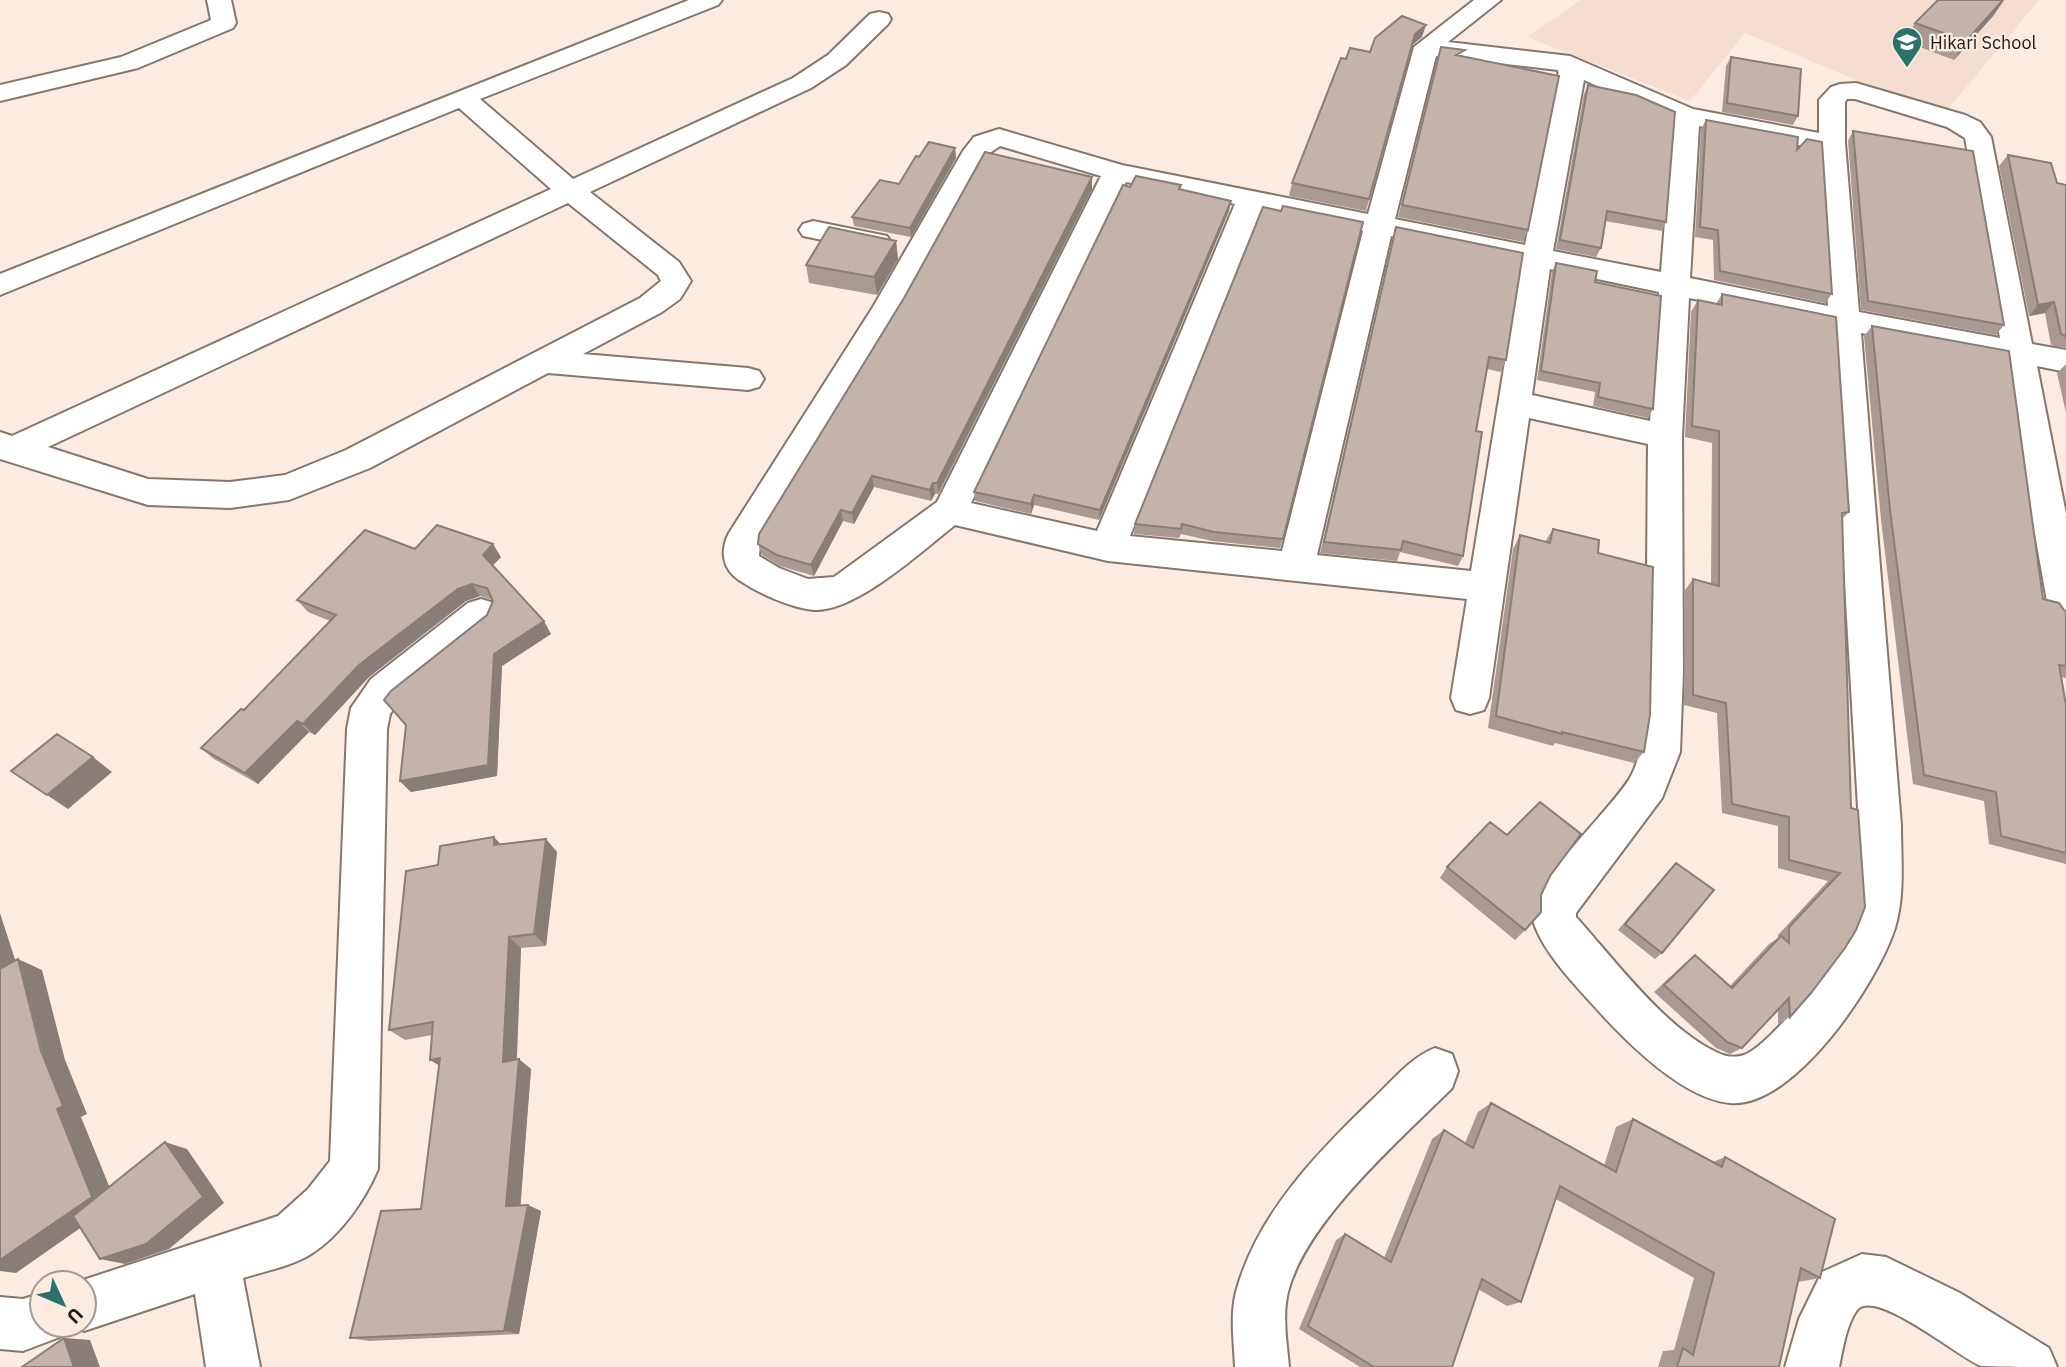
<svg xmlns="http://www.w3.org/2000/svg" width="2066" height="1367" font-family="'IBM Plex Sans',sans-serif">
  <rect width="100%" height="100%" fill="#fcebe1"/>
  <path fill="#f5ddcf" d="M1581,0H2039L1942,116L1745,33L1690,101L1527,37Z"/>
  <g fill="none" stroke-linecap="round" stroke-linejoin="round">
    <g stroke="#85776e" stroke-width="4">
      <path id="minor" d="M207,0H231L236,23L233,28L138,68L0,101V85L121,57L211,20Z
        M689,0H722L718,5L480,99L573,179L793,78L828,55L870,14L879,12L888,14L891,19L888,24L846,65L811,88L590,192L679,262L691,281L680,299L662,312L583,354L748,368L759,371L764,379L759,387L748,390L548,373L370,468L289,500L230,508L148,505L0,459V432L12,436L551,189L459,108L0,295V274ZM568,203L658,275L661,281L640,298L346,450L285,475L230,482L148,479L48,447Z
        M1474,0H1501L1448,42L1570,56L1693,109L1819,133V100L1831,87L1840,84L1856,83L1965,115L1980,122L1991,137L2032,344L2066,350V372L2037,366L2066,514V622L2053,617L2048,607L2004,360L1861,333L1901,825C1901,859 1905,895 1895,928C1878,982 1794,1109 1730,1103C1685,1099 1633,1048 1604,1017C1581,991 1542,953 1533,920C1525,887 1614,808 1631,776C1644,752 1642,723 1643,697C1648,613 1647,528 1648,444L1529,418L1489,698L1484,710L1470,714L1456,710L1451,698L1467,599L1108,561L955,525C922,551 856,612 814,610C791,608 758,593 739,580C722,569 720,550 729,533L873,307L963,151L974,137L999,129L1122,165L1368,214L1414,47ZM1436,56L1558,70L1559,78L1525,245L1395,219ZM1584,80L1673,120L1661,272L1553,251ZM1847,99H1855L1947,127L1965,138L2000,338L1859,312L1845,143V102ZM1699,126L1819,149L1828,306L1690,278ZM1000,146L1101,176L937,502L834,577L808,579L779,568L759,556L760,544L903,308L988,154ZM1126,182L1235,204L1097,531L971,503ZM1261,210L1363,231L1282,551L1130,536ZM1391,236L1521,263L1471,571L1317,555ZM1550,269L1659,292L1650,421L1532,395ZM1689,298L1830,326L1859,825C1859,858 1862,894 1852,926C1844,953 1770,1046 1744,1055C1738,1057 1729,1057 1723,1055C1670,1035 1614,959 1576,917V913L1662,798L1680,752L1683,672L1682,436Z
        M813,221L887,236L891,242L887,248L877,251L803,236L799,230L803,224Z
        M481,599L494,603L499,614L494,625L399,701L390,714L387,729L378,1169C365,1200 340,1236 311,1254C292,1266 265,1271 243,1278L260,1367H206L195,1294L84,1331L70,1325H84V1283H74L278,1216L308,1189L330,1161L347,729L351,708L371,679L468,603Z
        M1435,1048L1452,1054L1458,1071L1452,1088C1401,1139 1306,1221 1288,1292C1282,1316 1287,1343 1289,1367H1235C1234,1343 1230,1316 1236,1292C1257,1214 1317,1153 1374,1098C1393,1080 1410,1058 1435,1048Z
        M1862,1254L1886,1257L1960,1293L2049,1348L2057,1367C2040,1367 1994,1367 1981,1366C1961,1359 1875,1287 1857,1310C1846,1325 1843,1349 1839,1367H1785L1799,1319L1822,1272Z
        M42,1293V1325H66L60,1337L23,1351L0,1349V1297L23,1299Z"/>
    </g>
    <use href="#minor" fill="#fff" fill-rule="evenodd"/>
  </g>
  <path fill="#a89a92" d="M2004,0L1993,16L1954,60L1904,41L1915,23Z
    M1422,37L1411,46L1366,211L1289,196L1292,183L1346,59Z
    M1463,56L1528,230L1523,242L1398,217L1438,59Z
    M1731,57L1798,116L1793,125L1722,112L1726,66Z
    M1588,85L1666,222L1662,231L1605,221L1601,248L1596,257L1556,249L1584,94Z
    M1706,120L1797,150L1832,294L1825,303L1714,280L1713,240L1695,237L1701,129Z
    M1853,131L2004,325L1996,335L1861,310L1848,141Z
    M955,148L956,158L911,237L854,226L852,217L899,184L919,157Z
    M2008,155L2057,183L2066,185V349L2051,345L2045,313L2029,316L1999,166Z
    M1092,177V189L938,494H935L931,501L874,487L854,524L843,521L814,576L780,566L762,555L758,544Z
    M1130,187L1180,190L1229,211L1099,520L1034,505L1031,514L975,501L974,492Z
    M1263,207L1283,539L1280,548L1212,541L1181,534L1179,538L1134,534L1135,524Z
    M1396,227L1506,360L1501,372L1487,369L1476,431L1463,556L1458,566L1400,552L1397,561L1320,553Z
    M896,241L898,259L877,295L809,283L806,265Z
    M1556,263L1595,282L1653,409L1648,418L1593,406L1595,392L1537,380L1552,272Z
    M1722,294L1849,512L1842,519L1851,808L1865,907L1790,1017L1778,1024V1010L1742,1048L1730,1054L1716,1048L1654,992L1685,963L1695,955L1730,986L1769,944L1778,938V935L1828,881L1778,868V826L1722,813L1717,713L1684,705L1685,590L1693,579L1711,584L1712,443L1685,437L1691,312L1698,300L1716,304Z
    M1872,326L2043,599L2066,611V678L2061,677L2066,705V864L1989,844L1984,801L1913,784L1881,520L1864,336Z
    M2066,364V413L2057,373Z
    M1553,529L1598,553L1644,752L1634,763L1555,743L1553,746L1488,728L1513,549L1520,535L1545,542Z
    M415,549L501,557L493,565L551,634L502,666L497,776L411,792L400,781L487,615L493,600L480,596L466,601L369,677L315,735L309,732L258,784L214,759L201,748L244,710L330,621L308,612L297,600Z
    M501,844L557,852L546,946L521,948L517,1060L531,1069L520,1205L541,1211L519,1334L369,1341L350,1338L421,1209L439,1066L432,1035L405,1040L389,1030L438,865Z
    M1676,863L1662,953L1655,959L1618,930L1669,870Z
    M1447,867L1550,876L1525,930L1515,940L1440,878Z
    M1491,1103L1604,1166L1616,1127L1633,1119L1713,1162L1725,1157L1820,1278L1798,1282L1779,1367H1658L1663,1351L1674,1350L1694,1278L1556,1199L1521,1302L1507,1306L1478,1289L1452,1367H1360L1299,1329L1336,1240L1345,1234L1384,1258L1432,1139L1444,1130L1465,1143L1478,1112Z"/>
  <path fill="#887d77" d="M2004,0L1993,16L1954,60L1966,41Z
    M1426,25L1422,37L1411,46L1366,211L1415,34Z
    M955,148L956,158L911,237L910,228Z
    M1092,177V189L938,494L937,483Z
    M1231,201L1229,211L1099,520L1100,510Z
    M896,241L898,259L877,295L874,277Z
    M2054,302L2045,313L2029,316L2038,305Z
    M872,476L874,487L854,524L852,513Z
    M933,483L935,494L931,501L930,490Z
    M1034,495V505L1031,514V504Z
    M841,510L843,521L814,576L811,565Z
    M493,544L501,557L491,567L483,555Z
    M472,584L480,596L466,601L369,677L315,735L303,724L359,665L458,589Z
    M544,621L551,634L502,666L497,776L411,792L400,781L494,654Z
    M297,721L309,732L258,784L245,773Z
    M93,757L112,772L68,809L47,795Z
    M494,837L506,850L494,845Z
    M546,839L557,852L546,946L534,934Z
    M0,913L22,981L0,970Z
    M509,937L521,948L516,1071L503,1062Z
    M18,959L42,970L65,1060L87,1114L81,1117L116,1203L16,1273L0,1271V1260L57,1109Z
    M440,1058L445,1069L430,1060Z
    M519,1059L531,1069L520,1212L506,1206Z
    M165,1142L187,1149L224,1203L169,1249L125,1264L100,1259Z
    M528,1205L541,1211L519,1334L504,1331Z
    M64,1338L90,1340L100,1367H74Z"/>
  <path fill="#c3b3aa" stroke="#887d77" stroke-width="2" d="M1938,0H2003L1966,41L1915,23Z
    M1402,16L1426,25L1415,34L1369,199L1292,183L1341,58L1346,59L1350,48L1370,52L1375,38Z
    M1441,47L1465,50L1456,55L1559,76L1528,230L1402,205Z
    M1731,57L1801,69L1798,116L1727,103Z
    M1588,85L1636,95L1675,112L1666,222L1607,211L1601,248L1560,240Z
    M1706,120L1798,137L1797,150L1807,139L1822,142L1832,294L1720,271L1718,230L1700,227Z
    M1853,131L1973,151L2004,325L1868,301Z
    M929,142L955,148L910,228L852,217L880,180L899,184L916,156L919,157Z
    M985,152L1092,177L937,483H933L930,490L872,476L852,513L841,510L811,565L777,555L758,544L759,534L904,298Z
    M2008,155L2051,163L2057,183L2066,185V336L2061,334L2054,302L2038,305Z
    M1136,176L1181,185L1179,189L1231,201L1100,510L1034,495L1031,504L974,492L1123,185L1130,187Z
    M1283,206L1363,222L1283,539L1214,532L1182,524L1181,529L1135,524L1263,207L1281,211Z
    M829,227L896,241L874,277L806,265Z
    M1396,227L1523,253L1506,360L1489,357L1476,431L1482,432L1463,556L1403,541L1401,550L1324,542Z
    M1556,263L1597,271L1595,282L1661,296L1653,409L1598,397L1600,383L1541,371Z
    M1722,294L1836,317L1849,512L1842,513L1851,808L1858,810L1865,907L1856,930L1845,948L1811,993L1790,1017L1789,998L1742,1048L1727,1042L1664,985L1695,955L1732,988L1781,936L1789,943V927L1840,873L1789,860V817L1732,804L1726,703L1693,695V579L1719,586V431L1692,426L1698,300L1722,305Z
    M1872,326L2009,351L2043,599L2059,603L2064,610L2066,611V666L2059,665L2066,705V853L2001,836L1996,792L1924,775L1890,510Z
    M437,525L493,544L483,555L544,621L494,654L488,765L400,781L406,725L384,700L391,691L487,615L493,601L487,588L472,584L458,589L359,665L303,724L297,721L245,773L201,748L241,709L244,710L336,615L297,600L365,530L415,549Z
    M1553,529L1599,540L1598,553L1653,567L1650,715L1644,752L1562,732V734L1496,716L1520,535L1550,543Z
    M57,734L93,757L47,795L11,771Z
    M1540,802L1581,834L1550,876L1541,895V912L1525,930L1447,867L1490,822L1507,835Z
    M494,837V845L546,839L534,934L509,937L503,1062L519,1059L506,1206L528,1205L504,1331L350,1338L381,1211L421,1209L440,1058L430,1060L433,1022L389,1030L406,871L438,865L440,846Z
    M1676,863L1714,890L1662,953L1625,924Z
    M18,959L41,1051L63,1106L57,1109L92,1197L0,1260V969Z
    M1491,1103L1616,1172L1633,1119L1722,1167L1725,1157L1835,1219L1820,1278L1801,1268L1779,1367H1677L1683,1348L1693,1355L1714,1273L1560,1186L1521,1302L1482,1279L1452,1367H1374L1308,1326L1345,1234L1391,1262L1444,1130L1473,1148Z
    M165,1142L203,1197L146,1244L100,1259L73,1216Z
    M64,1338L74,1367H22Z"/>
  <defs>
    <g id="school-pin" transform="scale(1.575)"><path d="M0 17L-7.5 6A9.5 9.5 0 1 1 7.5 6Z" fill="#2b726a" stroke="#fcebe1"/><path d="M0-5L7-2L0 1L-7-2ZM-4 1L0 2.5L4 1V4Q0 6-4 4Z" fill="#fff"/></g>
  </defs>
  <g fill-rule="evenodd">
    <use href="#school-pin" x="1907" y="42"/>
  </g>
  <g text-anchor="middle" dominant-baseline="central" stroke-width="5" stroke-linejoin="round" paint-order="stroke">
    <g font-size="18" fill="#201a17" stroke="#fcebe1" text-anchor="start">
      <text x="1930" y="42">Hikari School</text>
    </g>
  </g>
  <g transform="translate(63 1304) rotate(134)"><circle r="33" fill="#fcebe1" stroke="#a49790" stroke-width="2"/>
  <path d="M0-5L12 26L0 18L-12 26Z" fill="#2b726a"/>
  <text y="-10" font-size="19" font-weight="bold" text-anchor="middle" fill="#201a17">U</text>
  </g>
</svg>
